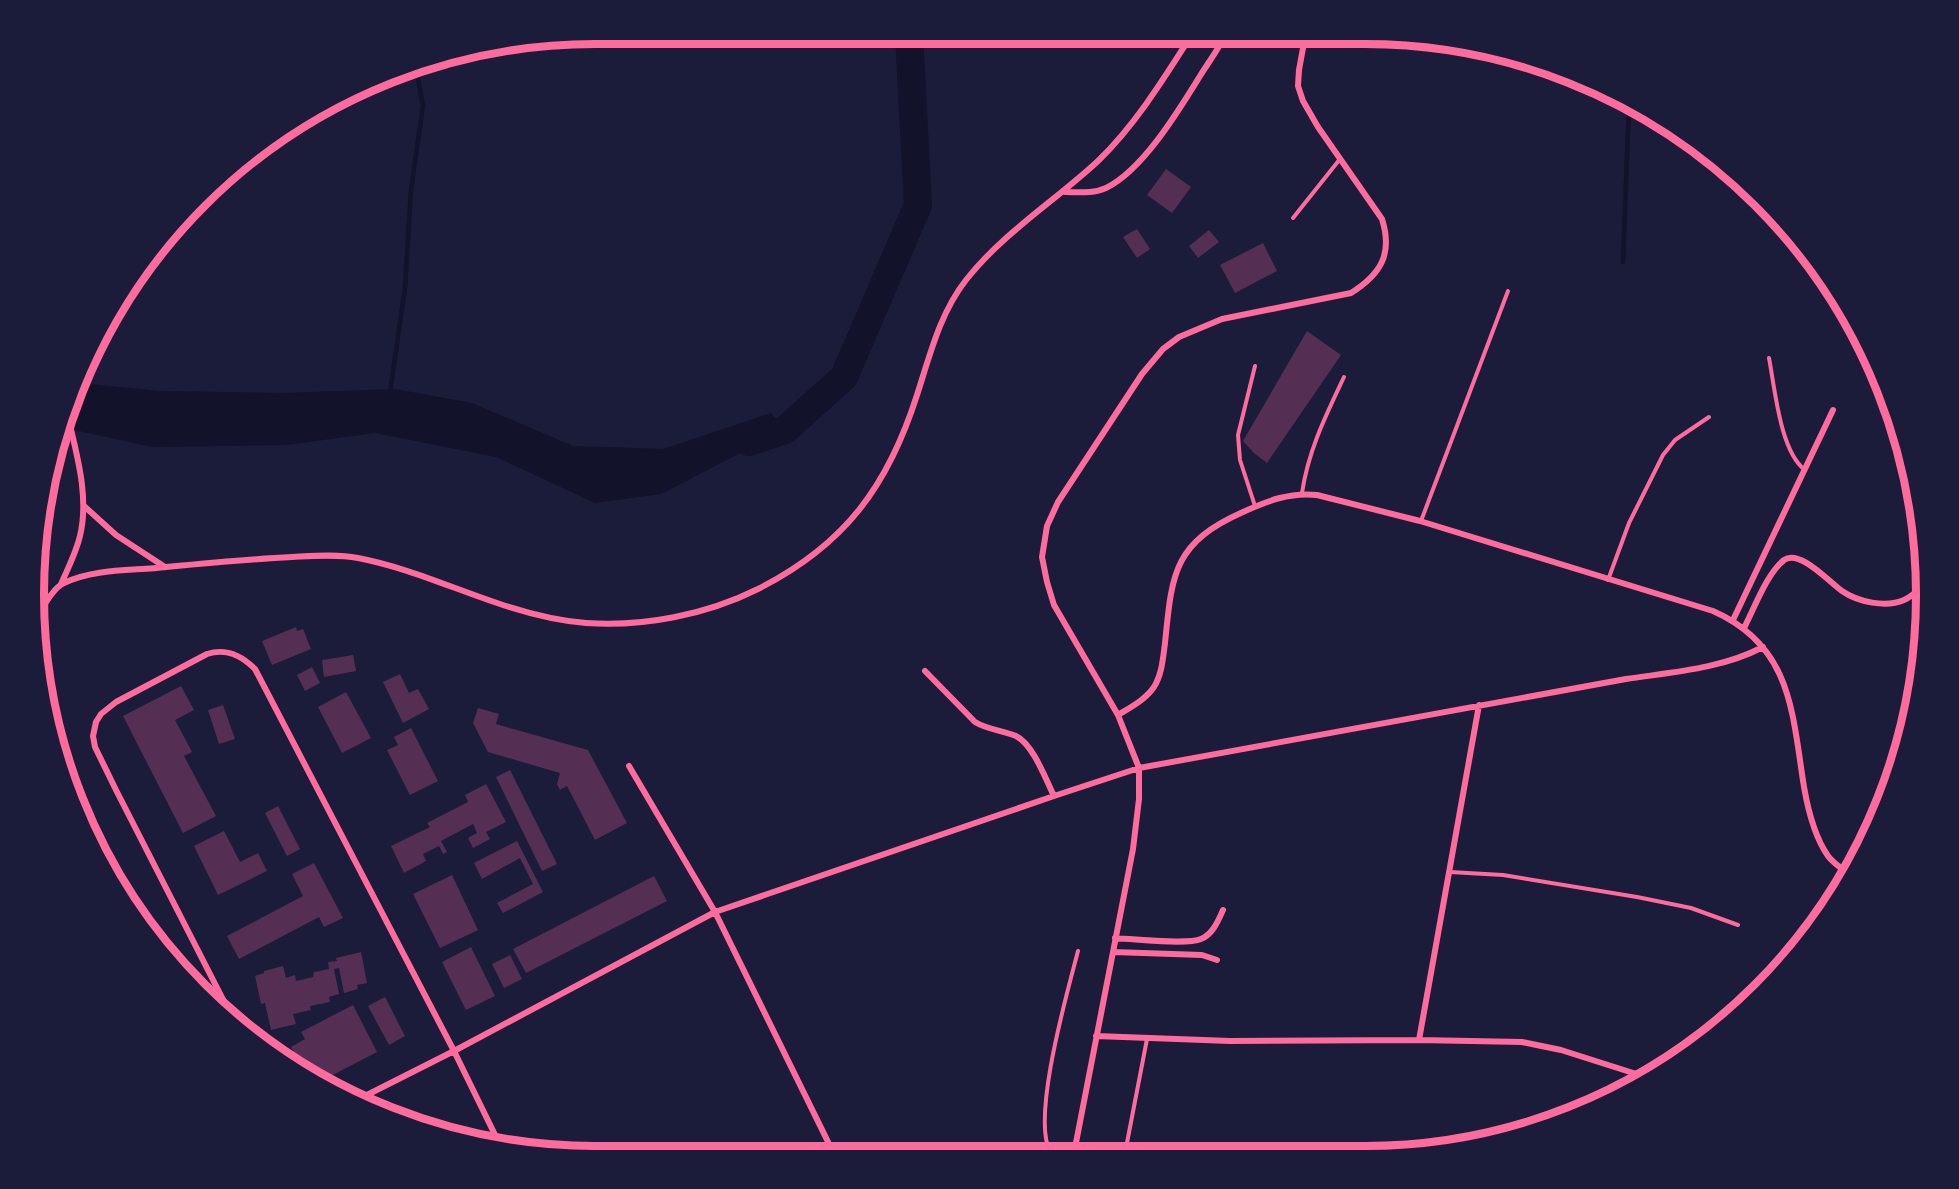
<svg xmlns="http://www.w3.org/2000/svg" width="1959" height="1189" font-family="'Golos Text',sans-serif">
  <rect width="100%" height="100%" fill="#1b1b3a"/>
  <path fill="#12122b" d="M79,383L159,391L284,393L395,389L472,403L573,446L663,449L771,413L785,430L661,494L595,503L496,457L375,433L286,445L152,447L61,427L63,414Z"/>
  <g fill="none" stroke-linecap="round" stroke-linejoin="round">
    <path stroke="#12122b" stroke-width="4.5" d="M1623,262L1629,104
      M390,393L405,288L411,190L423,106L415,63"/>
    <path stroke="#12122b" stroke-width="28" d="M749,442L785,430L844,377L918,205L909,35"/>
  </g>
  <path fill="#542f53" d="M1166,169L1191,187L1172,213L1147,195Z
    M1137,229L1150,249L1137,258L1123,237Z
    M1209,230L1219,242L1198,258L1189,246Z
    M1263,243L1277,271L1235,293L1220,265Z
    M1307,331L1341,355L1267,463L1254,453L1243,441Z
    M296,627L297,631L303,629L311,649L272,665L262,641Z
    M353,655L356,671L324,677L322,660Z
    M312,667L320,683L305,691L297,675Z
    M400,674L409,693L418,689L429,709L403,723L383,682Z
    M181,686L194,710L175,720L192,752L184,756L216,816L183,833L123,716Z
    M346,692L371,738L342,753L318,707Z
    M223,705L235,739L219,744L208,710Z
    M478,708L499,714L496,724L588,750L627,823L595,840L567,786L560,790L557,784L560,773L488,752L473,723Z
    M411,728L438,781L410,795L387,750L398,745L394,737Z
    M510,770L557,864L542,871L496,777Z
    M486,784L506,822L486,832L490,839L473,848L468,838L477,833L473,824L441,841L447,852L443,854L439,846L423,854L426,861L404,873L391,846L430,827L427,823L468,802L465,795Z
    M278,806L300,849L287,856L265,813Z
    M224,831L240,862L258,853L267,871L218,895L194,846Z
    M517,841L543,892L503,913L497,903L533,884L520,858L482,879L474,863Z
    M314,863L343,918L324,927L319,917L239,959L227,936L303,896L292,874Z
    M452,875L478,930L440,948L413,894Z
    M654,876L667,901L526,973L513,949Z
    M471,947L495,996L466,1010L442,962Z
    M361,952L367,983L357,985L358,989L344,993L339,968L334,969L339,994L329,997L330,1002L310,1006L311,1010L293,1014L296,1024L271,1030L265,1003L261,1004L255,976L264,973V971L283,966L286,978L295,975L296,981L313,977L314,972L329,969L328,962L337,961L336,958Z
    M510,955L522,979L504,988L492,964Z
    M385,997L405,1036L389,1045L368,1006Z
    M353,1005L377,1052L323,1080L289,1061L287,1058L295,1054L291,1047L305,1039L301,1032Z"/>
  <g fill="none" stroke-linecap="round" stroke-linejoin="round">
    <path stroke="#ff6b9d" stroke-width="4" d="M1293,218L1340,159
      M1769,358C1775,389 1780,451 1805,470
      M1302,493C1308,451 1326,415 1344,377
      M1255,506L1240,460L1238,435L1255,366
      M1421,521L1508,291
      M1608,580L1629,523L1663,455L1675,440L1709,417
      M1450,872L1503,875L1637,897L1691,908L1738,925
      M1126,1148L1147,1039
      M1051,1153C1030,1121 1068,990 1078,951"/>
    <path stroke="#ff6b9d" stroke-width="6" d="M1065,192C1078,192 1093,194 1106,188C1143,170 1179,110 1200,76C1208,63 1218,50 1224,37
      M84,506L116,535L165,567
      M61,584C68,568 76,553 80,536C90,494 75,449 66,408
      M37,617C44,606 53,588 64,583C95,568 134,571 166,567C208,563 250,559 292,557C313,556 337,554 358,558C410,568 456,590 506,606C531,614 560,621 586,623C643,627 706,615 758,589C845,545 888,486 917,395C930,355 940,313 966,280C1003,233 1055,201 1098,161C1135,125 1163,80 1191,36
      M1733,620L1833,410
      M1744,628C1754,609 1767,573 1784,560C1800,549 1829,582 1842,591C1858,602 1886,608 1904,600C1911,597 1917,591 1923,587
      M925,671L975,722C988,730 1002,730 1016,736C1033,744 1046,780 1054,796
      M1118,715C1131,707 1145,700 1154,687C1162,674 1163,658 1165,643C1172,574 1173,543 1243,512C1267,501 1290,492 1317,495L1420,521L1713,611C1792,646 1792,712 1804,787C1808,810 1814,836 1828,856C1833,863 1842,869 1849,874
      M629,766L715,912L833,1152
      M1115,938C1133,939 1187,945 1201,939C1213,934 1218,921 1223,910
      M1113,952L1202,955L1217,960
      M233,1019L116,790L95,747L93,736L96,722L101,714L116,702L207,654C226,648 241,655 255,669L454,1051L500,1145
      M1096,1036L1230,1041L1419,1040L1522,1042L1561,1050L1649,1078
      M1419,1040L1479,705
      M357,1100L454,1051L715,912L1054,796L1139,768L1626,679C1673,672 1721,669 1763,647
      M1074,1153L1133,849L1139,799V768L1118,715L1054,605L1047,582L1042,557L1047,526L1058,502L1142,374L1163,349L1179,337L1222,319L1351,293C1381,274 1393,254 1382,219L1318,127L1303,101L1298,86L1299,70L1305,37"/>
  </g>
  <path d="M0 0H1959V1189H0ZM595 44H1365A551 551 0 0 1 1916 595V595A551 551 0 0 1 1365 1146H595A551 551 0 0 1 44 595V595A551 551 0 0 1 595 44Z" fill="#1b1b3a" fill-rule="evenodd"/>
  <path fill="none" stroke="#ff6b9d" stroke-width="8" d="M595 44H1365A551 551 0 0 1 1916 595V595A551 551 0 0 1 1365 1146H595A551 551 0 0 1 44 595V595A551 551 0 0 1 595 44Z"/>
</svg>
